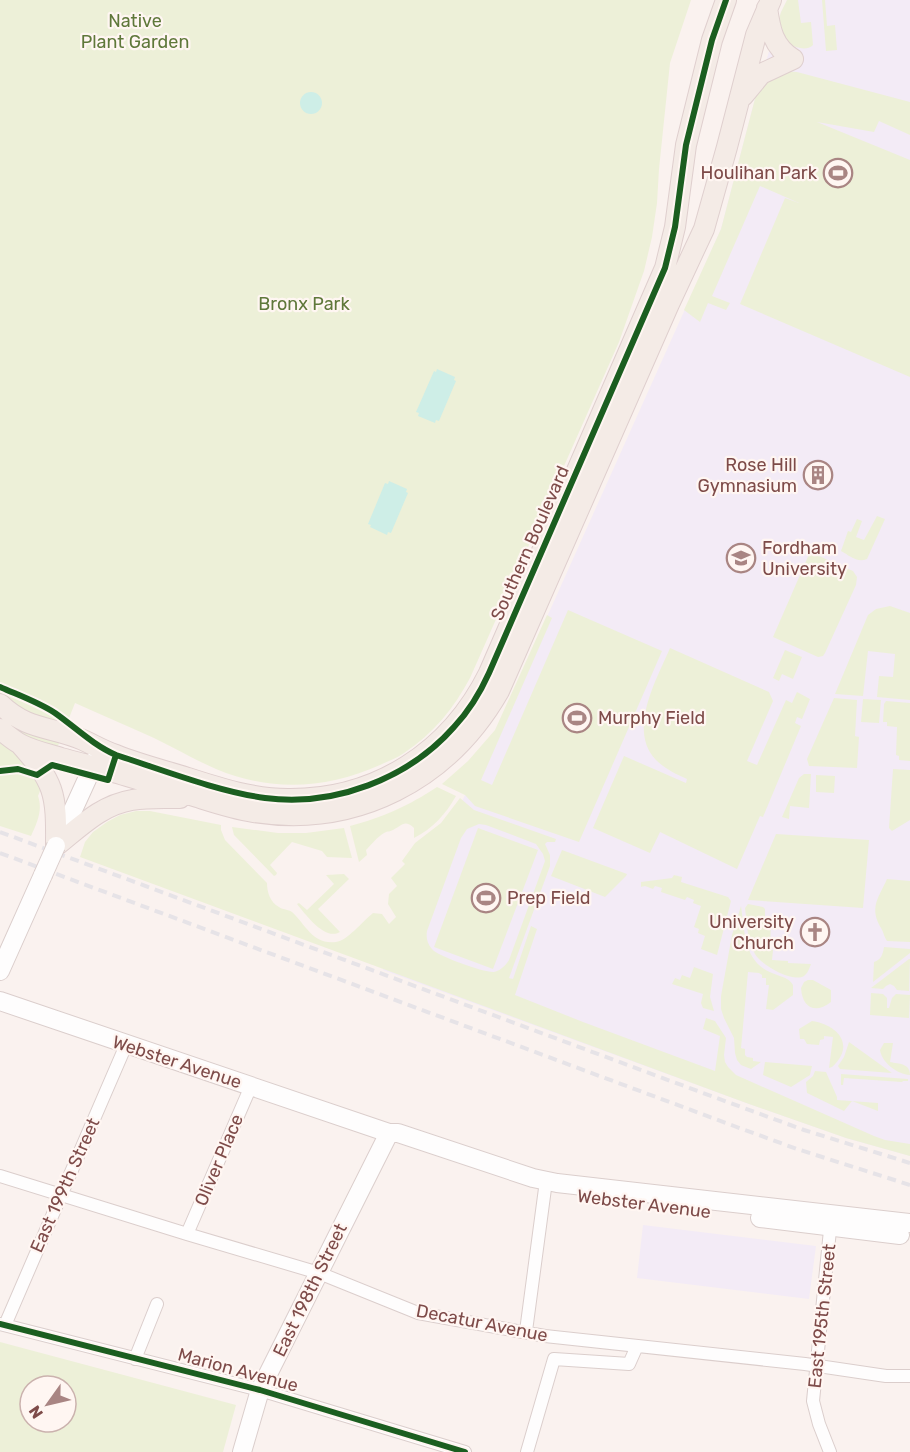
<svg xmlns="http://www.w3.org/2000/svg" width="910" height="1452" font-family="Rubik,sans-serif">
  <rect width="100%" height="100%" fill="#faf2ef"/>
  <path fill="#f3ebf6" d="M787,0H910V1156L846,1138L749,1104L383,970L516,686L721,229L757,91L781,12Z
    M643,1225L816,1246L809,1299L637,1278Z"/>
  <path fill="#edf0d8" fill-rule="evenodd" d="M0,0H691L670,63L659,169L657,203L652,237L644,271L619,342L470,678C454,708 433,734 404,753C397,758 388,761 380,765C326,789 271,792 216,769C195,760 175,748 154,738C128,726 101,715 75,703L38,796C43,810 37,823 31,836L0,826Z
    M787,0H798L801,23L811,22L813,45C806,52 796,47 788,44L777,25L781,12Z
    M822,0H825L827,26L835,25L837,50L826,51Z
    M784,71L797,72L910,102V135L879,121L874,132L817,122L910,160V377L740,304L785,198L799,203L760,186L712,296L730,303L726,310L708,303L700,322L684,310L721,229L757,91L760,85Z
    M877,516L885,519L867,559C857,563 850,556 841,551L848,531L851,532L857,519L862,521L856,537L864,540Z
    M810,552L853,571L857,577L856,585L825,653L823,656L818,657L773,637Z
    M890,606L910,613V700L877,697L879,676L893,677L895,654L868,651L863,696L835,694L868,615L876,609Z
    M568,610L662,651L579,842L475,806L465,795L442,784L468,761L495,730L547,615L552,618L481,780L492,785Z
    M670,648L769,692L773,701L747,761L757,765L786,700L792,703L797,692L810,699L802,719L797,717L795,723L801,726L763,817L760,816L737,869L660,832L650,853L593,828L624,756L686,783L687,779C676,774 665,769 656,760C627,730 657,679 670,648Z
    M785,650L802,657L793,679L782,674L779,681L773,678Z
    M834,698L857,700L855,736L859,737L857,768L809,766L807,759Z
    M863,699L881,700L879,723L861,722Z
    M886,701L910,703V761L899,760V756L896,755L897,727L887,726V722H883L884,704Z
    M893,769L910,770V820L892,831L889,828Z
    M804,774H811L809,808L790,806L789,819L782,817L799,778Z
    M816,775L835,776L834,793L816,792Z
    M437,787L456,796C446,814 432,829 414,838V828C404,819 402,826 393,830C387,833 389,830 384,833C377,837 371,845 366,850L367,855L359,862L350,826C384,817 408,806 437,787Z
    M460,798L474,810L556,839L555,842H547L545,844L550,855V866L509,978L513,979L531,926L537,929L515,995L583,1022L715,1071L720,1036L703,1029L706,1018L715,1021L726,1038L724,1055L725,1062L728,1067L736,1075L874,1136L885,1140L910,1144V1156L846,1138L749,1104L80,857L85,842L93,832L107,822L120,815L136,811H150L221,825V830L225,840L267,883C267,892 270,902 279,907C283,910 288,909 292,912C306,925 313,945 336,942C347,941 363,921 373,913L382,914L389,924L396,917L388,904L389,894L397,886L391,878L405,864L402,861L415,843L441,823ZM479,824L486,825L536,844L543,854L545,861L509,960C505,966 501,970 494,972C485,973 437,956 432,949C427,943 426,938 427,931L461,838L467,829Z
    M232,827L278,833H306L344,828L352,858L327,857L322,851L292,842L270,865L277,873L276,875L274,876L234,835Z
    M478,828L538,850L493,969L434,947Z
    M776,834L869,840L863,908L748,900Z
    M562,850L627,874L626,876L605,897L551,876Z
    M344,874L349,879L318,909L340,932C325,941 306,915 297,904L299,903L307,910L334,884L326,875Z
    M674,875L682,877L681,882L728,897L731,901L717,955L701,949L705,936L698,933L699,929L694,927L701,906L693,903L694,900L687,897L685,900L661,892L662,888L655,886L653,889L645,886L641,887V882L672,878Z
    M887,879L910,881V942L887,941C884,937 884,933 881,928C869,908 878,899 887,879Z
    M748,904L763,907L765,909V918L771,919L770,949L773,950L772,960L788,961V963L811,964C809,969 808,973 804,976C793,983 761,965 755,954C747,941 747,923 745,908Z
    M741,906C745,933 744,962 772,973C781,977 788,977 793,985V995L773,1010L766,1009L769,985H766V978H762V975L759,973L748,972L741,1048L745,1049V1055L747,1057L753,1058V1061L761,1062L751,1069L741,1065L737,1060L735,1053L734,1038L724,1018L721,1009V996L732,935Z
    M884,947L910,949V953L873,982L874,962C881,960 883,954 884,947Z
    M909,959H910L909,991L897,990L894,986L890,984L886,986L883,989L871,988Z
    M694,967L713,974L710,997L714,1011L703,1008L701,1003L703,994L672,984L675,978L680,980L682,975L690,978Z
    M808,980H813L831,990V1002C815,1015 802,1007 801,988L804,982Z
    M871,993L883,994L887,998V1008H889L892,998L896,994L910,995L909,1018L870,1015Z
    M812,1021C838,1025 856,1045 832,1067L829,1068L833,1037L824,1036V1039L820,1040L819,1045L807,1044L804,1039H800L799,1029Z
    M849,1042L892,1073L840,1069L838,1066L844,1057Z
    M884,1043H893L890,1062C899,1064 910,1063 910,1075C897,1074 882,1063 880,1050Z
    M765,1062L812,1066L810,1075L791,1087L763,1075Z
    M815,1071L826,1072L837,1097V1100L878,1103V1111L852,1101L844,1111L807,1093L806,1082L813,1076Z
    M841,1074L908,1079V1081H903L902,1082L844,1078L843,1085H841Z
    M0,1342L236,1405L223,1452H0ZM30,1386H66V1422H30Z"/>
  <path fill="#ceeee7" d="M300 103a11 11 0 1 1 22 0a11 11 0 1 1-22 0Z
    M437,369L455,377L454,380L456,381L439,421L436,420L435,423L418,416L419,413L416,412L434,371L436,372Z
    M389,481L407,489L406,492L408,493L391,533L388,532L387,535L370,527L371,525L368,524L385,483L388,484Z"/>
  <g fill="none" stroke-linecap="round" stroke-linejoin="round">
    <g stroke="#dbcecc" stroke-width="14">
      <path id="street" d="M0,1176L187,1234L319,1273L418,1313L545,1336L805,1364L886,1376H910
        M187,1234L251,1086
        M0,1324L260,1390L465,1452
        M5,1325L126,1045
        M526,1331L546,1181
        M135,1359L157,1304
        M527,1452L554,1359L629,1364L637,1346
        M830,1452L819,1424L813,1401L831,1220"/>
    </g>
    <g stroke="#dbcecc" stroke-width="20">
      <path id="secondary" d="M57,845L99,753
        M0,971L43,875
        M0,1001L389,1133H398L533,1178L557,1183L910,1223
        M760,1218L900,1235
        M242,1452L260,1390L389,1133"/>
    </g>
    <g stroke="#dfcfce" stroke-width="22">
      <path id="primary" d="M767,8C770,29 773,47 793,59
        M743,96L761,74L793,59
        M0,704C28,731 51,726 83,740C94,745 104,751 116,755C138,764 162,770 185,777C219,788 252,799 288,799C376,800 450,752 489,673L665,268L675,227L686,145L712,40L726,0
        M0,729C7,735 14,741 22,745C34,751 48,754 61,758C83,764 105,769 127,776C150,783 174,790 197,797C216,803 234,809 254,812C356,828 448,780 499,691L669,304L704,229L727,147L756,35L771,0
        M21,745C33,759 45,772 51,789C57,806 56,828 56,846
        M56,846C80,827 101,805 132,800C148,797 164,798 180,798"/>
    </g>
    <use href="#street" stroke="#fefdfd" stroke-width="12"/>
    <use href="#secondary" stroke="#fefdfd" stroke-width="18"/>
    <use href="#primary" stroke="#f4ebe6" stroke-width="20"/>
    <path stroke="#e6e3e7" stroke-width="4" stroke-dasharray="9 6" stroke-linecap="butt" d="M0,832L703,1093L804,1130L910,1163
      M0,853L734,1126L797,1149L910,1185"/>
    <g stroke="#dbcecc" stroke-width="20" stroke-linecap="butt">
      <path id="secondary-bridge" d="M43,875L56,846"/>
    </g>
    <use href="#secondary-bridge" stroke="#fefdfd" stroke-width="18"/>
    <g stroke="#fff6f2" stroke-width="10">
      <path id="cycleway" d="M0,687C18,695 38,702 55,713C75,727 93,745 116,755C163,770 216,791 265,798C334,807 408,779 454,727C469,711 480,693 489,673L665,268L675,227L686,145L712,40L726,0
        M0,771L18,769L37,775L52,765L108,780L116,755
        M0,1324L260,1390L465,1452"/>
    </g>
    <use href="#cycleway" stroke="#1b5e20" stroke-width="6"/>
  </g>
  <defs>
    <g id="stadium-ring" transform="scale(1.5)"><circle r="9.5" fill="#fff6f2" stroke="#a98583" stroke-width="1.5"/><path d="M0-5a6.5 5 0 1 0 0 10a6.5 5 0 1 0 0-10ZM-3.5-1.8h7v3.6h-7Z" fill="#a98583"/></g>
    <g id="building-ring" transform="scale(1.5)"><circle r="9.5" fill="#fff6f2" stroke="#a98583" stroke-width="1.5"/><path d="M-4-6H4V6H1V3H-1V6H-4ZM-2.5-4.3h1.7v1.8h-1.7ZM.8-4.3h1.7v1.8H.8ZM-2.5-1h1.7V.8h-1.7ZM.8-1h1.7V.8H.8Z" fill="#a98583"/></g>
    <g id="university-ring" transform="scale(1.5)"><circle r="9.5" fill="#fff6f2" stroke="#a98583" stroke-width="1.5"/><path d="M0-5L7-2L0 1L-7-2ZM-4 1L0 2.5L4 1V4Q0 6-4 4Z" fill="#a98583"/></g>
    <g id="church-ring" transform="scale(1.5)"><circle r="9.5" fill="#fff6f2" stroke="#a98583" stroke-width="1.5"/><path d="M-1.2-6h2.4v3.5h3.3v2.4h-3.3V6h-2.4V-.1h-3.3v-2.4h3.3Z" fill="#a98583"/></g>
  </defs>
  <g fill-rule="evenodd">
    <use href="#stadium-ring" x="838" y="173"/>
    <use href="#building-ring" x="818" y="475"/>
    <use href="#university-ring" x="741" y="558"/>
    <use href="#stadium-ring" x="577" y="718"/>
    <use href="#stadium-ring" x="486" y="898"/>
    <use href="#church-ring" x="815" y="932"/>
  </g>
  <g text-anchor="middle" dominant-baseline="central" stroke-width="4.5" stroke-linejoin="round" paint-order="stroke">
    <g font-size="18" fill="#5f783a" stroke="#fff6f2">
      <text x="135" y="21">Native<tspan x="135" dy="21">Plant Garden</tspan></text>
      <text x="304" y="304">Bronx Park</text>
    </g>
    <g font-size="18" fill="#7e4b49" stroke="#fff6f2" text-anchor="end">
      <text x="817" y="173">Houlihan Park</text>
      <text x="797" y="465">Rose Hill<tspan x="797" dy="21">Gymnasium</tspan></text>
      <text x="762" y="548" text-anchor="start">Fordham<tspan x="762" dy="21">University</tspan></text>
      <text x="598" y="718" text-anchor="start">Murphy Field</text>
      <text x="507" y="898" text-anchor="start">Prep Field</text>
      <text x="794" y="922">University<tspan x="794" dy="21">Church</tspan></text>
    </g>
    <g font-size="18" fill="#7e4b49" stroke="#fff6f2">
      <text transform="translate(530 543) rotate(-66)">Southern Boulevard</text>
      <text transform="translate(177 1062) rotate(18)">Webster Avenue</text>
      <text transform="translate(219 1160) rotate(-67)">Oliver Place</text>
      <text transform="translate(65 1185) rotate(-66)">East 199th Street</text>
      <text transform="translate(644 1204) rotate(7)">Webster Avenue</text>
      <text transform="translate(310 1290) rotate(-64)">East 198th Street</text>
      <text transform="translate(822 1316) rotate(-84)">East 195th Street</text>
      <text transform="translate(482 1323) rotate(11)">Decatur Avenue</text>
      <text transform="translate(238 1370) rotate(15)">Marion Avenue</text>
    </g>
  </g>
  <g transform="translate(48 1404) rotate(236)"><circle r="28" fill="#fff6f2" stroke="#cbb2ae" stroke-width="1.5"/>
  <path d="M0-4.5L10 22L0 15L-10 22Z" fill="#a98583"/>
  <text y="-9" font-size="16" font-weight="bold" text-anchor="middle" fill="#7e4b49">N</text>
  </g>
</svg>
